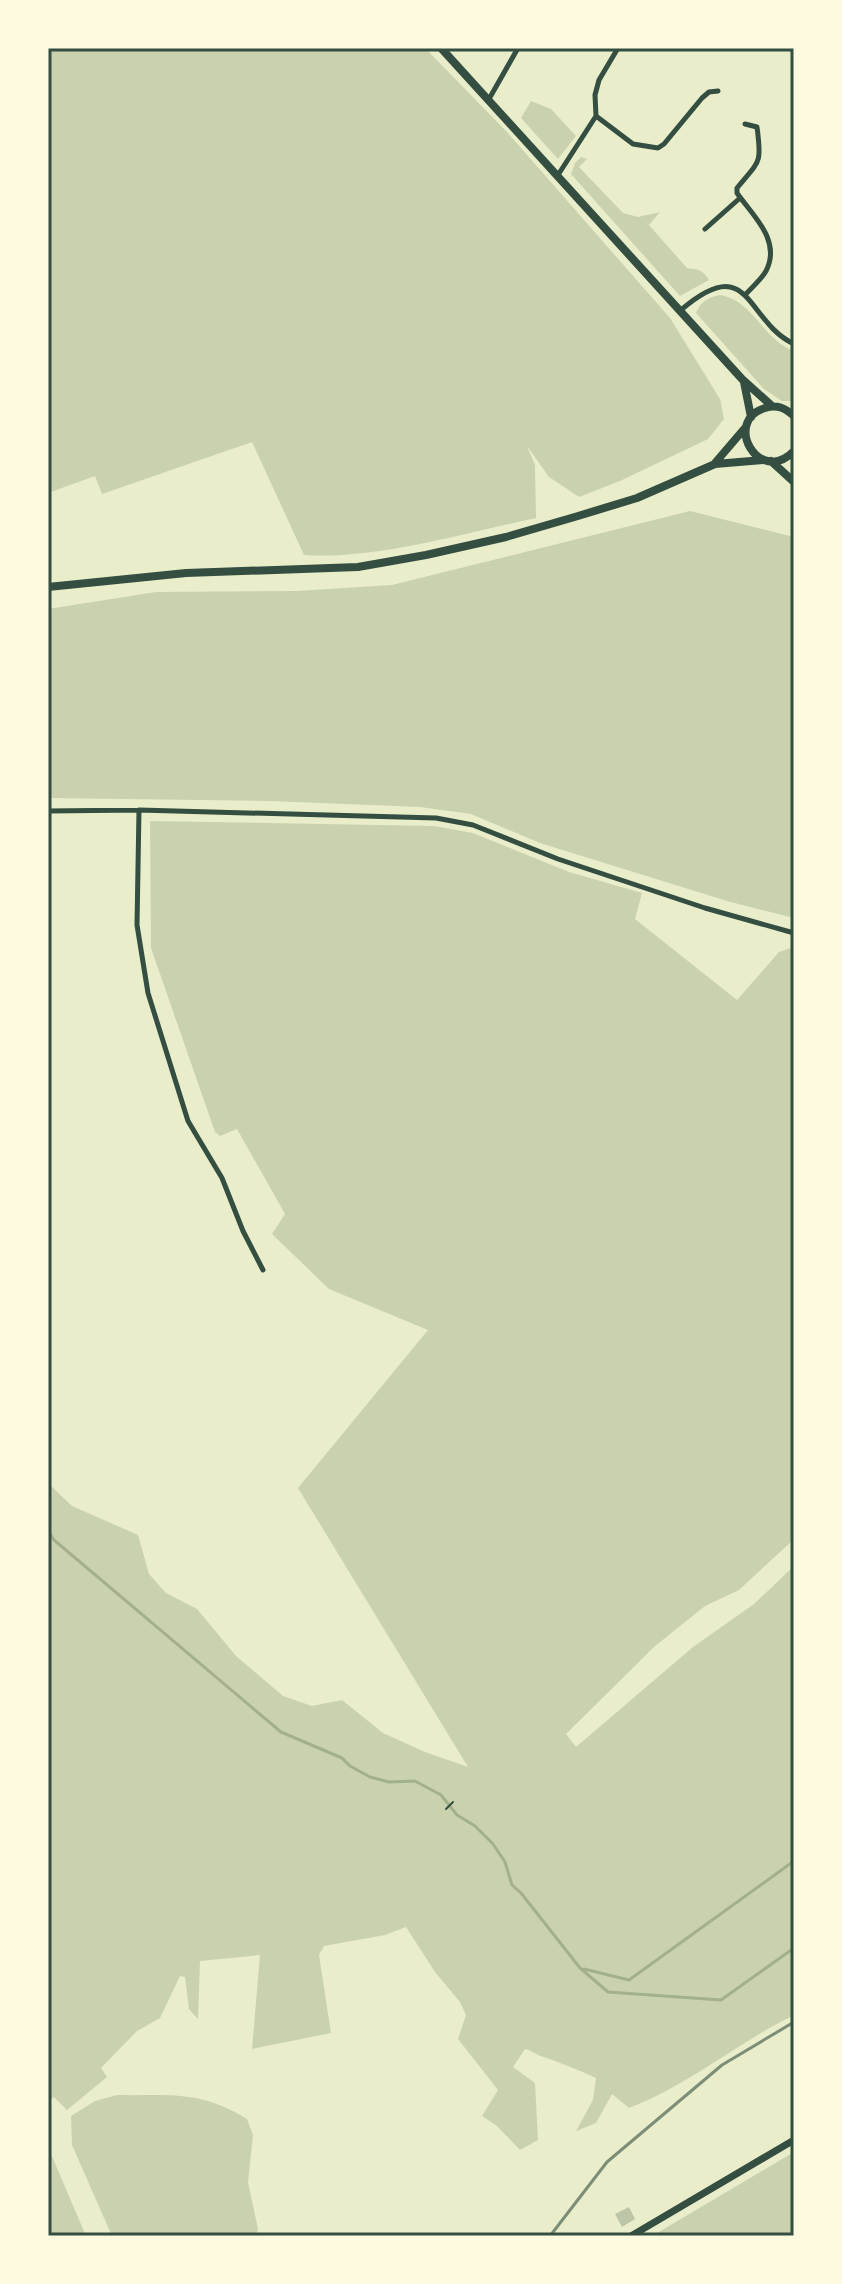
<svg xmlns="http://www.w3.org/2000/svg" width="842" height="2284" font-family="Montserrat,sans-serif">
  <rect width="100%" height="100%" fill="#e9edc9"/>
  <path fill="#cad2ad" d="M48,48H425L506,131L670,318L720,399L724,419L708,439L620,481L579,497L549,477L527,446L535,465L536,518C465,533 375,560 304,555L252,442L102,494L95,476L48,493Z
    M531,101L551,109L576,136L558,159L521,118Z
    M581,157L587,159L579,167L623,213L638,217L660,212L649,225L687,268C698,269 703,270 709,280L680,296L571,174L575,163Z
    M720,295C753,300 763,340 794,351V401H782L764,389L696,313C700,302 709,297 720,295Z
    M690,511L794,537V918L727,901L540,843L471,814L420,807L270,801L48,798V609L156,592L296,591L392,585Z
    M150,821L434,826L473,833L569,872L642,893L635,919L737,1000L779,952L794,947V1539L739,1590L705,1606L654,1647L566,1734L576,1747L693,1647L754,1604L794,1566V2015C737,2043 689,2085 629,2108L612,2094L596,2123L576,2131L593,2100L596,2078C579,2070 561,2063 544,2057C536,2055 533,2051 525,2049L513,2067L535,2083L538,2140L520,2150L497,2126L482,2116L498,2090L458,2039L466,2015L460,2002L435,1972L406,1927L385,1935L324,1946L319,1955L331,2033L252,2049L260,1955L200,1961L198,2019L189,2009L185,1977L180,1976L160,2018L137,2031L101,2068L107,2077L67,2110L54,2097L48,2101V1483L72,1506L138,1535L149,1574L166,1593L197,1609L236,1656L283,1696L312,1706L342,1700L383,1733L425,1752L468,1767L298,1488L428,1330L329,1289L272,1234L285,1214L237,1129L220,1136L215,1132L151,948Z
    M117,2095C170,2096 200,2090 247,2119L253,2135L248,2182L258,2229L256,2236H112L72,2145L71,2116L95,2101Z
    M48,2147L86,2236H48Z
    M794,2152V2236H652Z"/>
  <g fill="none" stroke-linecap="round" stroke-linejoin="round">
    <path stroke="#a3b18a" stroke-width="3" d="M48,1531L54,1540L281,1732L342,1758L350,1766L370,1777L389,1782L415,1781L441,1795L457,1815L475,1826L493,1844L505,1862L512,1885L521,1893L580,1968L608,1992L721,2000L794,1948
      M584,1969L629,1980L794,1861"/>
  </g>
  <path fill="#bcc5a7" d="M629,2207L635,2219L622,2227L615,2214Z"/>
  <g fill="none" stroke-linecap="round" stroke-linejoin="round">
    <path stroke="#344e41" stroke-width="2" d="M446,1809L453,1802"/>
    <path stroke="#344e41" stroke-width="5" d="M793,48L794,58
      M489,99L518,48
      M596,116L633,144L658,148L664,144L702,98L709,92L718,91
      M558,175L596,116L595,95L599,80L618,48
      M705,229L740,198
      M745,295C751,288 761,280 766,271C782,240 752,215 737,193V188C760,160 762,164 757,127L745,124
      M681,310C751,250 745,321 794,344
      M139,810L137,925L148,993L188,1121L222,1178L243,1231L263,1270
      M48,811L139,810L436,818L473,825L558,859L705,908L794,933"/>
    <path stroke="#344e41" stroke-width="7" d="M631,2236L794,2140"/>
    <path stroke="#344e41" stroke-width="8" d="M441,48L742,379L772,406
      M744,382L751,417
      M794,416C785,408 777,404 765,408C722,421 759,487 794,451
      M771,461L794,482
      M715,463L745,428
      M48,587L186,573L358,567L426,555L506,537L578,516L637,498L715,464L763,460"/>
    <path stroke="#7c8e77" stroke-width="3" d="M550,2236L607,2162L722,2065L794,2022"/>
  </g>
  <rect width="842" height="2284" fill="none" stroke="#fefae0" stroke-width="100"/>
  <rect x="50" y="50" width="742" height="2184" fill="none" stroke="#344e41" stroke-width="3"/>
</svg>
